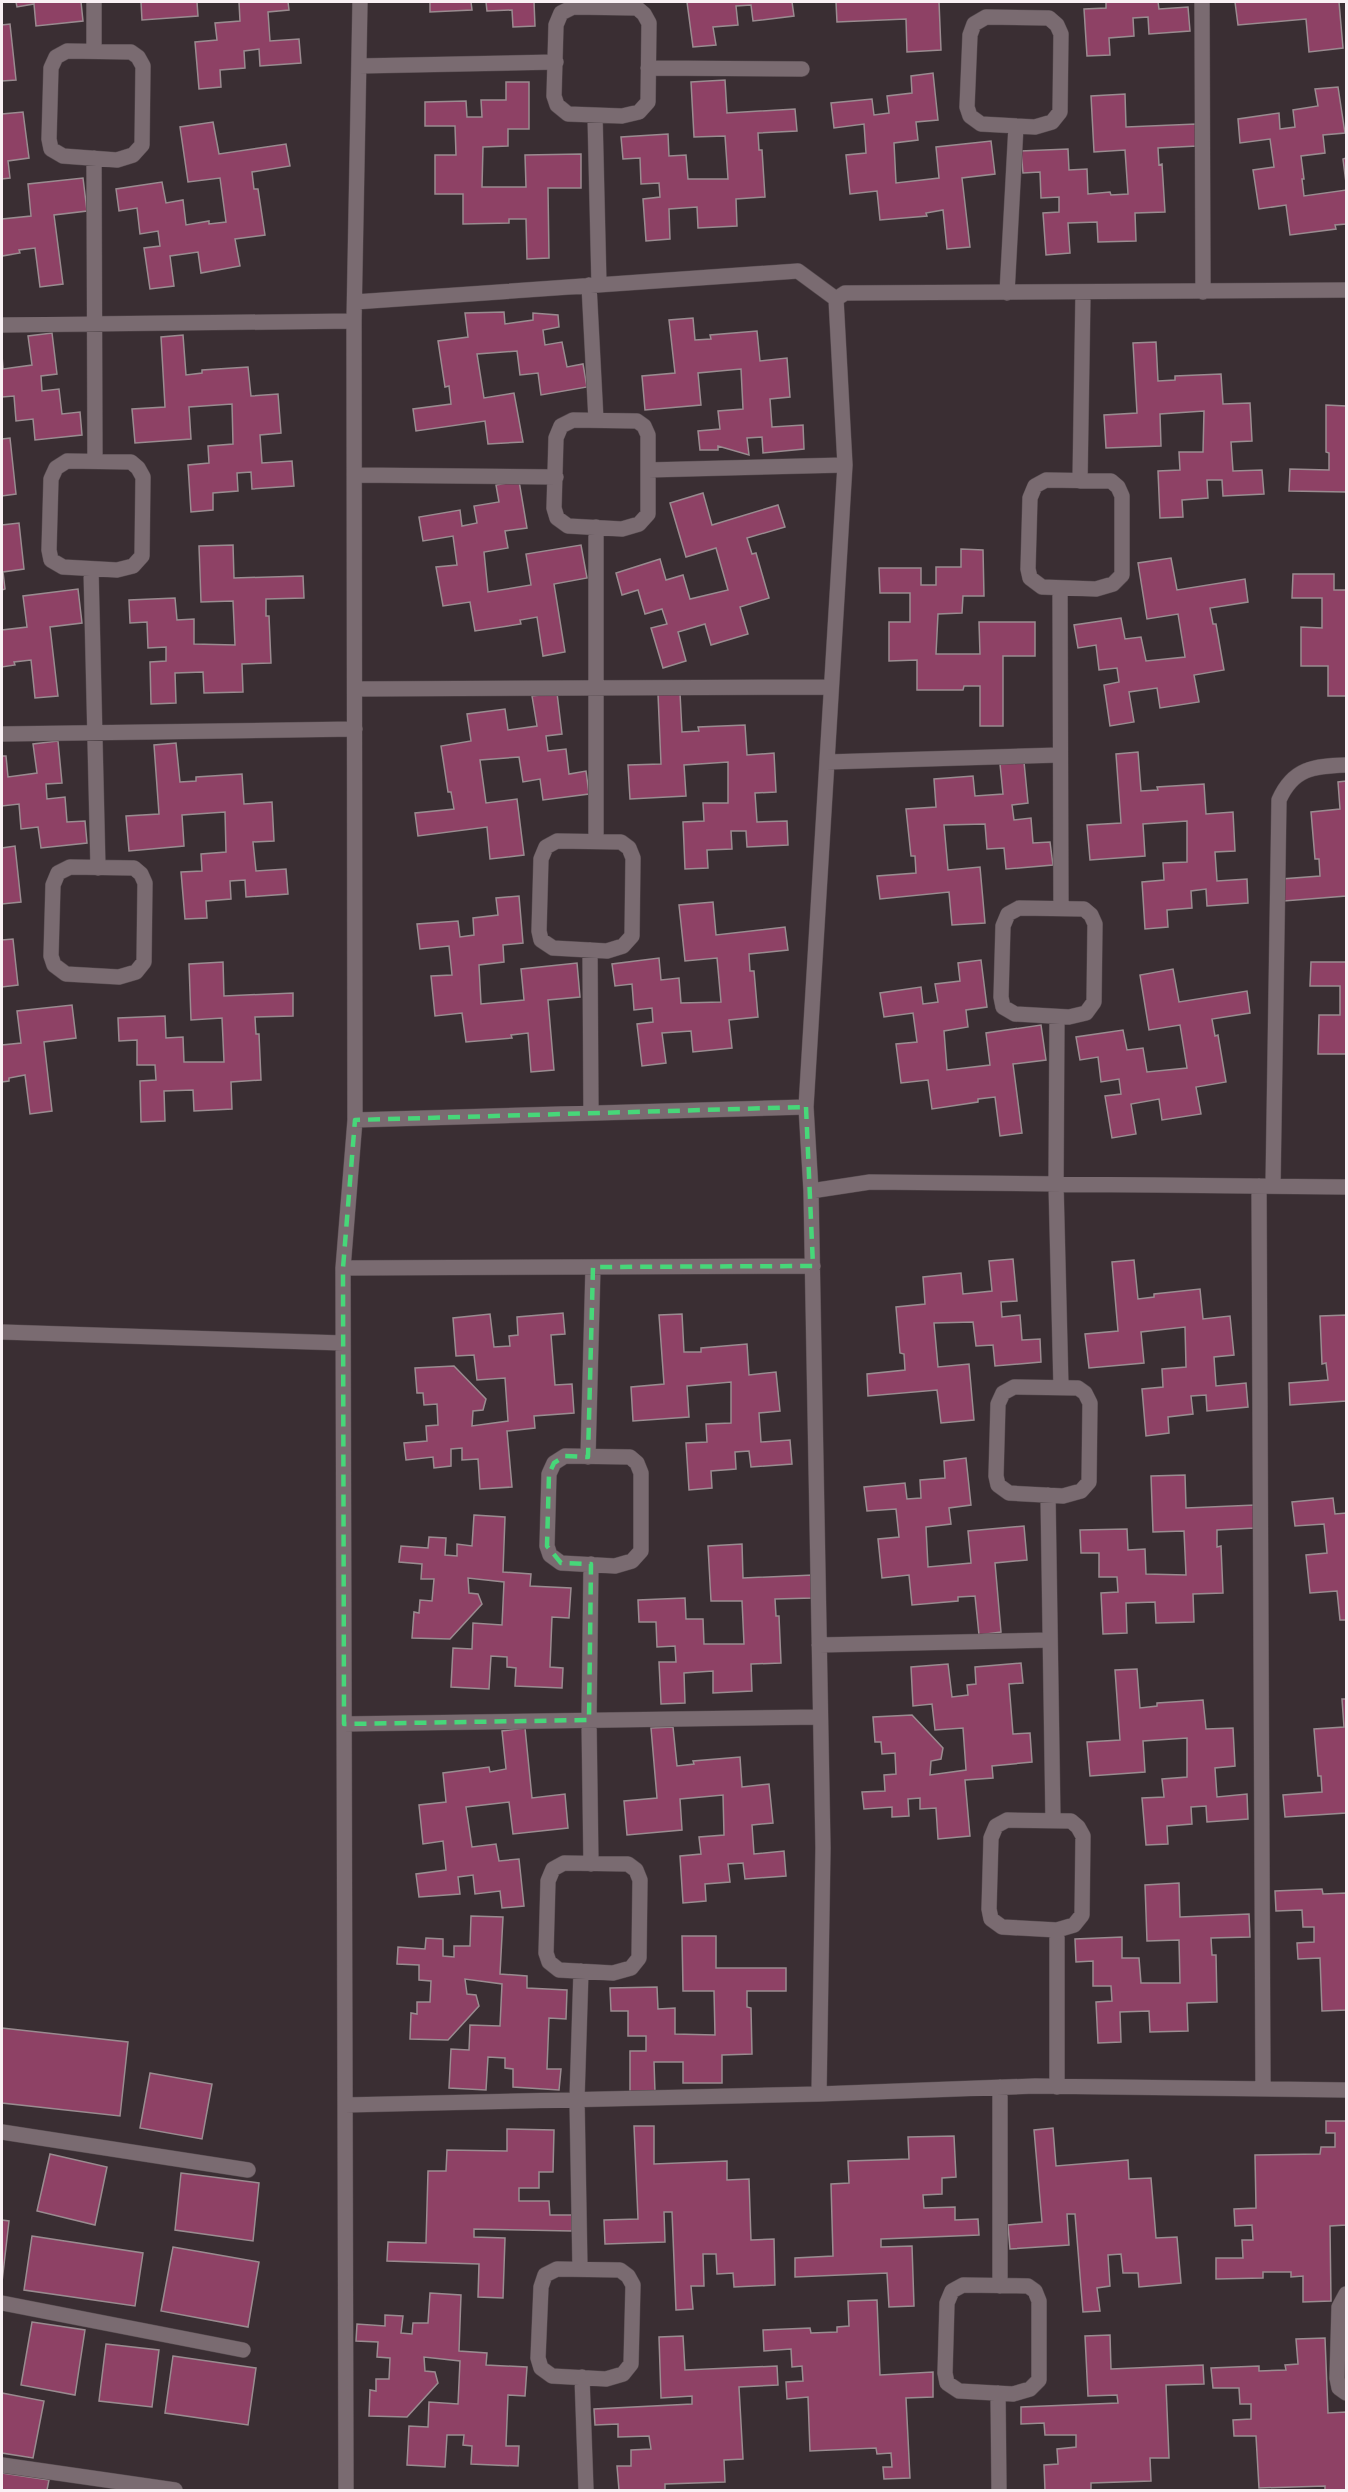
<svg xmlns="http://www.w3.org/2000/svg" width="1348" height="2492" font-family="'Varela Round',sans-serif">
  <rect width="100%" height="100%" fill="#3a2e33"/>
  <path fill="#8e4165" stroke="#9a8b90" stroke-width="1.5" d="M16,2H81L83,21L36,26L34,4L17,7Z
    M141,2H197L198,16L142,20Z
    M239,2H288L289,10L268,12L270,41L299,39L301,63L260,66L259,49L244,51L245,68L220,70L221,87L199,89L195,42L217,40L215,23L240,21Z
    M430,2H471L472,10L430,12Z
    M486,2H534L535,26L513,27L512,10L487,11Z
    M687,2H792L794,16L753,21L751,5L736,6L738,25L713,27L716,45L693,47Z
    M836,2H939L941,50L907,52L906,19L837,22Z
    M1106,2H1158L1159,9L1188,7L1190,31L1149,34L1148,17L1133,18L1134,36L1109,38L1110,55L1087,56L1084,9L1106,8Z
    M1235,2H1339L1343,48L1309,52L1306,19L1238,25Z
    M10,24L16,80L2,81V25Z
    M933,73L938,120L916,122L918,140L894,143L896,183L939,178L936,147L991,141L995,174L962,178L970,247L947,249L943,210L926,213L927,216L880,220L877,191L850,194L846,155L866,153L864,124L834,128L831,103L872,99L874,115L889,113L887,96L912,93L911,76Z
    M725,80L727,113L795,109L797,131L758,133L759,150H762L765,197L736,199L737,226L698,228L697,207L669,209L670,239L646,241L643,199L660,197L659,183L641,184L640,158L623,159L621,137L668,134L669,156L686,155L688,179H728L725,136L694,137L691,82Z
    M506,82H529V129H508V146L483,147L482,187H526L525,155L581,154V188H548L549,258L527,259L526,219H509V223L463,224V194H435V155H456L455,126H425V102L466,101L467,117H482L481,100H506Z
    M1338,87L1345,133L1323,135L1325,153L1301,156L1304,179H1302L1304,196L1346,190V224L1335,225L1336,229L1290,235L1286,205L1259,209L1253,170L1274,167L1270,139L1240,143L1238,119L1279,113L1280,129L1295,127L1293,110L1318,106L1315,89Z
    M1125,94L1126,127L1196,124L1197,146L1158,148L1159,165L1162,164L1165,212L1135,213L1136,241L1098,242L1097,222L1068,223L1070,253L1046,255L1043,213L1059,212V197L1041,198L1040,172L1023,173L1021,151L1068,149L1069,170L1087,169L1088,194L1110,192L1111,195L1128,194L1125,150L1094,152L1091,96Z
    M23,112L29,158L8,161L10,178L2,179V114Z
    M213,122L219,154L286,144L290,166L252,172L254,189H258L265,235L235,239L240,266L201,273L198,252L170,256L174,286L150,289L144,248L160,246L158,231L140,234L137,208L119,211L116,189L162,182L166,203L183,200L186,225L209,221V224L226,222L220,178L188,182L180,127Z
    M1346,158V183L1343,159Z
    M83,178L87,211L54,215L63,284L40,287L35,248L19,250L20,253L2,256V219L31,216L28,184Z
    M504,312L505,324L533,320V313L558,315L559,327L543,330L545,345L562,342L567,367L583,364L587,387L541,395L538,373L520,375L517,351L477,354L484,398L514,393L523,442L488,444L485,421L416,431L413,409L451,404L449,386L445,387L438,341L468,337L465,313Z
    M693,318L695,340L711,339L710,335L757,331L760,361L787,358L790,397L770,399L772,427L803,425L804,449L763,453L762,437L747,438L749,455L718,446V450H700L698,431L720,429L718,411L743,409L741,369L698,373L701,405L645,410L642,376L675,373L669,320Z
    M52,333L57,374L41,376L42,391L59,389L62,414L80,412L82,435L35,440L33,419L16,421L14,396L2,397V355L3,369L32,365L28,336Z
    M183,335L186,375L202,373V370L248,367L251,396L278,394L281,433L260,435L262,463L292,461L294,486L252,489L251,472L237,473L238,491L213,493V510L191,512L188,465L209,463L208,446L233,444L232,404L189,407L191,439L135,443L132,409L165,407L161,337Z
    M1156,342L1158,381L1175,380V376L1221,374L1223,404L1250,403L1252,441L1231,442L1233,471L1262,470L1264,494L1223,496L1222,480H1207L1208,498L1182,500L1183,517L1160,518L1158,471L1180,470L1179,452H1203L1204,411L1160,414L1161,446L1106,448L1104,415L1137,413L1133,343Z
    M1326,405L1346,406V492L1289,491L1290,469L1329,470V453L1326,452Z
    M10,438L16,494L2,496V439Z
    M519,481L527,528L505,531L508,548L484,552L488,592L531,585L526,554L581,545L587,578L554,584L565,652L543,656L537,617L520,620L521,624L475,631L470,602L443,606L436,567L457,565L453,536L423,541L419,517L460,510L462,526L477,523L474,506L499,502L496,485Z
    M703,493L712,525L778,505L785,527L747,538L752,554L756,553L769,598L740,607L748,634L711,645L705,624L678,632L686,661L663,668L651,628L667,624L662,609L645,614L638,590L622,595L616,573L660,559L666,580L683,575L690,599L728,590L716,548L686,557L670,503Z
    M19,523L24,569L3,572L5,589L2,590V525Z
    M233,545L234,578L303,576L304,598L266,599V616H269L271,663L242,664L243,692L204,693L203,672L175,673L176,703L151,704L150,662L166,661V647L148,648L147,622L130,623L129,600L175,598L177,620L194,619V644L235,645L233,601L201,602L199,546Z
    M961,549L983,550L984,596H963L962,613L938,614L936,654H980L979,622H1035V656H1003V726H980V686H964L963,690H917V660L889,661V622H910V593H880L879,568H921V585H936V567H961Z
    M1171,558L1177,590L1245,579L1248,602L1210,608L1213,624H1216L1224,670L1194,675L1199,702L1160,708L1157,688L1129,692L1134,722L1110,726L1104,685L1119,682L1117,668L1099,670L1096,645L1078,648L1074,625L1121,618L1125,639L1141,637L1146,661L1185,657L1178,614L1147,619L1138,563Z
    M1293,574H1334V590H1346V696H1328V666H1301V627L1322,628V598H1292Z
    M78,589L82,623L50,627L58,696L35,698L31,660L14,662L15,665L2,667V630L27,627L23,596Z
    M557,693L562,734L546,736L548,751L566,749L569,774L586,771L589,794L543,800L540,779L523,782L519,757L480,760L486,803L517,799L524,855L490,859L487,827L418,836L415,813L454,809L451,792H448L441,746L471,741L467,714L505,709L508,730L537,726L532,696Z
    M680,693L682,732L699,731L698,727L745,725L747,755L774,753L776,792L755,793L757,822L787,821L788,845L747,847L746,831H731L732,849L707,850L708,868L685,869L683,822L704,821L703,803H728V762L684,765L686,796L630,799L628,765L661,764L658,694Z
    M58,741L62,783L46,784L47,799L65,797L67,822L85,821L87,843L41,848L38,827L21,829L19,804L2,806V756H6L8,777L37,773L33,744Z
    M176,743L180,782L196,781V777L242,774L244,804L272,802L274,841L253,842L256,871L286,869L288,894L246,897L245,880L230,881L231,899L206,901L207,918L185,919L181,872L202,871L201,854L226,852L225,812L182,815L184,846L129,851L126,816L159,814L154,745Z
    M1138,752L1141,791L1158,790L1157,787L1204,784L1206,814L1233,812L1235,851L1215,852L1217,881L1247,879L1248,903L1207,906L1206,889L1191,891L1192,908L1167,910L1168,927L1145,929L1142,882L1164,880L1163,863L1187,862V821L1143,824L1145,856L1090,860L1087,825L1121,823L1116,754Z
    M1024,762L1028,803L1012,805L1014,820L1031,818L1033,843L1050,842L1053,865L1006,869L1004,848L987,849L985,824L944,825L948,870L980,867L985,923L952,925L949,892L880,899L877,876L916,873L915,856H911L906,809L936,807L934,779L973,776L975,796L1003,794L1000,764Z
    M1346,781V896L1284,901L1281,879L1320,876L1319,859H1315L1311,812L1340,809L1338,782Z
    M15,846L21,902L2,904V848Z
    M519,896L523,943L503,945L504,962L479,965L481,1004L524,1000L521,969L577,963L580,997L548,1000L554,1070L531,1072L528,1033L511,1035L512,1038L466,1042L462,1013L435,1016L431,976L452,975L449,946L420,949L417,924L458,921L460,937L474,935L473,918L498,915L496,898Z
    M713,902L716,935L785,927L788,950L749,954L750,971H754L758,1017L729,1020L732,1048L693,1052L691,1031L662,1033L666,1063L642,1066L637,1024L653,1022L652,1008L634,1010L632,984L615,986L612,964L659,958L661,980L679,978L681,1003L721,1002L717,958L685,961L679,905Z
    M13,939L18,985L2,987V940Z
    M981,960L987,1007L966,1010L968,1027L944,1031L947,1070L990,1065L986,1033L1041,1025L1046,1060L1013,1064L1022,1133L1000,1136L995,1097L978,1099V1102L932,1109L928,1080L901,1083L896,1044L917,1042L913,1013L884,1017L880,993L921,987L923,1004L938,1002L935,984L960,981L958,963Z
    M223,962L224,996L293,993V1016L255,1017L256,1034H259L261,1080L231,1082L232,1109L194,1111L193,1090L164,1091L165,1121L141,1122L140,1081L156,1080L155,1065H137V1040L119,1041L118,1018L165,1016L166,1038L183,1037L184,1062H224L222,1018L191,1020L189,964Z
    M1311,962H1346V1084V1054H1318L1319,1015H1340V986H1310Z
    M1173,969L1179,1002L1247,991L1250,1013L1212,1019L1215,1036L1218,1035L1226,1082L1196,1087L1201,1114L1162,1120L1159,1099L1131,1104L1136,1134L1112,1138L1105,1096L1121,1094L1119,1079L1101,1082L1098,1057L1080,1060L1076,1037L1123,1030L1127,1050L1143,1048L1147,1072L1187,1068L1180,1025L1149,1030L1140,975Z
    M72,1005L76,1038L44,1042L52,1111L30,1114L25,1075L9,1078V1081L2,1082V1045L21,1043L17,1011Z
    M1013,1259L1017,1301L1001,1302L1002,1317L1020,1315L1022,1340L1040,1339L1041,1362L995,1366L993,1345L976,1346L973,1322L934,1323L938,1367L969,1364L974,1420L941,1423L937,1390L868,1396L867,1374L905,1370L904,1354L900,1353L896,1307L925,1304L923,1277L961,1273L963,1294L992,1291L989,1261Z
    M1134,1260L1138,1299L1154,1297V1294L1200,1289L1203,1319L1230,1316L1234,1355L1214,1357L1216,1386L1246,1383L1248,1407L1207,1411L1206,1395L1191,1396L1193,1414L1168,1417L1169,1433L1146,1436L1142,1389L1163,1387L1162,1369L1186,1367L1185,1327L1141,1332L1144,1363L1089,1368L1085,1334L1118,1331L1112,1262Z
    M563,1313L565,1334L551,1335L555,1385L572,1384L574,1413L534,1416L535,1428L507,1431L512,1487L480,1489L478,1459L462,1460V1448L451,1449V1466L434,1468L433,1457L406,1460L404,1443L427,1441L426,1426L438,1425L437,1404L424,1405L423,1393H417L415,1368L454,1366L486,1399L483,1410L473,1411L472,1426L508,1421L505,1378L477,1380L474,1355L456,1356L453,1318L490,1314L494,1347L510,1346L509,1336L518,1335L517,1317Z
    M682,1314L684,1352H701V1348L747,1344L749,1375L776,1372L780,1411L759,1413L761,1442L790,1440L792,1464L751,1467L749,1451L735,1452L736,1469L711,1471L712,1488L689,1490L686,1443L707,1442L706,1424L731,1423V1382L687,1386L689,1417L633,1421L631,1387L664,1384L659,1315Z
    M1346,1315V1401L1290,1405L1289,1383L1328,1380L1326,1363L1322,1364L1320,1316Z
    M966,1458L971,1505L949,1508L951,1524L926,1527L928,1567L971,1563L968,1531L1024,1526L1027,1560L995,1563L1001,1632L979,1635L975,1596L958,1597V1601L912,1605L909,1575L882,1578L878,1539L899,1537L896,1509L867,1511L864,1487L905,1483L907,1499L921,1498L920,1480L945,1478L944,1461Z
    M1185,1475L1186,1508L1255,1505V1528L1217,1530V1547L1221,1546L1223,1593L1193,1594L1194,1622L1156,1623L1155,1602L1126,1603L1127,1633L1103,1634L1101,1593L1118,1592L1117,1577H1099V1553H1081L1080,1530L1127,1529L1128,1550L1145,1549L1146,1574L1186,1575L1184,1531L1153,1532L1151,1476Z
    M1333,1498L1335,1514L1346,1513V1620H1340L1337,1591L1310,1593L1306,1555L1327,1553L1324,1524L1295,1526L1292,1502Z
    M474,1515L505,1517L503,1572L531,1574L530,1586L571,1588L569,1618L552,1617L550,1667L563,1668L562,1688L515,1686L516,1668L507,1667V1657L491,1656L489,1689L451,1687L453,1648L472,1649L473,1623L502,1625L504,1582L468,1578L469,1593L478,1594L482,1604L450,1639L412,1638L414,1612L419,1613L420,1600L432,1601L434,1579H421L422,1564L399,1562L401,1546L428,1548L429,1537L446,1538L445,1555L457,1556V1544L472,1546Z
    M742,1544L743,1578L813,1575V1598L775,1599L776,1616H779L781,1663L751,1664L752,1691L713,1693V1671L684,1673L685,1703L661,1704L659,1662H676L675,1646L657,1647L656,1622H639L638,1600L685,1598L686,1619H703L704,1644H744L742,1601H711L708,1546Z
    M1021,1663L1023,1683L1009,1684L1013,1734L1030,1733L1032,1762L992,1766L993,1778L965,1780L970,1836L938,1839L936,1808L920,1809V1798L908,1799L909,1816L892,1817V1807L864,1809L862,1792L885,1791L884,1775L896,1774L895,1753L882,1754L881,1742H875L873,1717L912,1715L943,1748L941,1759L931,1761L930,1775L966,1770L963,1728L935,1730L932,1704L913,1706L911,1667L948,1664L952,1697L968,1695L967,1685L976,1684L975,1667Z
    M1137,1669L1140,1708L1157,1706V1703L1203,1700L1206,1729L1233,1728L1235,1766L1215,1768L1217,1797L1247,1794L1248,1819L1207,1822L1206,1806L1191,1807L1192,1824L1167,1826L1168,1844L1146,1845L1142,1798L1164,1797L1162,1779L1187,1777V1738L1143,1741L1145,1772L1090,1776L1087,1742L1120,1740L1115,1670Z
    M1342,1699H1346V1813L1285,1817L1283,1795L1322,1792L1321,1776H1318L1314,1729L1344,1727Z
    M673,1727L677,1766L694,1764L693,1761L740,1757L742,1787L769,1784L773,1823L752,1825L754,1854L784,1851L786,1876L745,1879L743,1863L728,1864L730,1882L705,1884L706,1901L683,1903L680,1856L701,1854L699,1837L724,1835L723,1795L680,1799L682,1830L627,1835L624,1801L657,1798L651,1728Z
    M525,1728L532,1798L565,1794L568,1828L513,1834L509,1802L466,1807L472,1847L496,1844L499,1861L519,1859L524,1906L502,1908L500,1891L475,1894L473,1875L458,1877L460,1894L419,1897L416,1874L446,1870L443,1841L423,1844L419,1805L446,1802L443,1773L489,1767L490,1772L506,1769L502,1731Z
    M1179,1883L1180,1917L1249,1914L1250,1937L1211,1938L1212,1955H1216L1217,2002L1187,2003L1188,2031L1150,2032L1149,2011L1120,2012L1121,2042L1098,2043L1096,2002L1112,2001L1111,1986H1093V1961L1076,1962L1075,1939L1122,1937V1958H1139L1141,1983H1180L1179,1940L1147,1941L1145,1885Z
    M1322,1889L1323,1894L1346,1893V2010L1322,2011L1320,1958L1298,1959L1297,1943L1314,1942V1927H1303L1302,1910L1276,1911L1275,1891Z
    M471,1916L503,1917L500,1974L527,1976V1988L567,1990L566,2019L549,2018L547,2069H561L559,2090L513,2087V2069L505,2068V2058L488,2057L486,2090L449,2088L451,2049L469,2050L470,2025L500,2026L502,1984L465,1979L467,1994L476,1995L479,2006L448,2040L410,2039L411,2013L417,2014V2002H430L431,1981L419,1980V1965L397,1964L398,1947L425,1949L426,1938L443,1939V1956L454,1957V1946H470Z
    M682,1936H716V1968H786V1991H747V2007L751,2008L752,2054L722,2055V2083H683V2062H654L655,2092L630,2093V2051H646V2036H628V2011H611L610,1988L657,1987L658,2009L675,2008V2034L715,2035L714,1991H683Z
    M2,2028L128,2042L120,2116L2,2103Z
    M150,2073L212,2084L202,2139L140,2128Z
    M1326,2121H1346V2225L1330,2226L1331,2301L1303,2302V2276L1291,2277V2272H1263V2278L1216,2279V2258H1243L1242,2240H1253L1252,2225L1235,2226L1234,2209L1256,2208L1255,2155L1320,2154L1321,2147H1335V2133H1326Z
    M634,2126H654V2164L727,2161V2180L749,2179L751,2240L774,2239L775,2285L734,2287L733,2273L717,2274L716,2254H703L704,2286H691L693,2309L676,2310L672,2212H664L665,2242L605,2244L604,2220L638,2219Z
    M1053,2128L1056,2166L1128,2160L1129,2179L1151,2178L1156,2238L1177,2237L1181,2283L1139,2287L1138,2273H1123L1121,2254L1108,2255L1110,2286L1097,2288L1100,2311L1083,2312L1075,2214H1067L1069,2245L1010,2249L1008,2225L1042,2222L1034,2130Z
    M507,2129L554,2130L553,2172H539V2188H519V2201H549L550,2215H572V2231L474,2229V2237L505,2238L503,2298L478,2297L479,2264L387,2261L388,2242L426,2243L428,2171H446L447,2150L507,2151Z
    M954,2136L956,2177L942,2178V2194L923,2195L924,2208L955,2207V2220L978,2219L979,2235L881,2239V2247L912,2246L914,2306L889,2307L887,2273L795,2277V2258L833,2256L831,2184L849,2183L848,2161L909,2159L908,2137Z
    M50,2154L107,2167L95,2225L37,2211Z
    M181,2173L259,2183L253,2241L175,2230Z
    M2,2220L9,2221L2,2282Z
    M32,2236L143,2253L135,2306L24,2290Z
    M173,2247L259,2262L248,2327L161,2311Z
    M430,2293L461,2295L459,2351L487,2353L486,2365L527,2367L525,2396L508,2395L506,2446H519L518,2466L471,2464L472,2446L463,2445L464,2435H447L445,2467L407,2465L409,2426L428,2427L429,2402L458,2404L460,2361L424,2357L425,2371L435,2372L438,2383L407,2417L369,2416L370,2390L376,2391V2379H389L390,2358L377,2357L378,2342L356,2341L357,2324L385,2326V2315L403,2316L401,2333L412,2334L413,2323H428Z
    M877,2300L880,2375L933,2372V2397L906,2398L910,2478L884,2479L883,2467H892L891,2453L877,2454L876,2448L810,2451L808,2397L787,2399L786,2382L803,2381L802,2366L792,2367L791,2349L764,2351L763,2330L810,2328L811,2333L837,2332V2327L849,2326L848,2301Z
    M32,2322L85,2330L75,2395L21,2385Z
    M1110,2335L1111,2369L1203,2365L1204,2384L1166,2385L1169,2458H1150L1151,2481L1091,2483V2490H1045L1044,2465L1058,2464L1057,2449L1076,2447V2435H1045L1044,2423L1021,2424V2407L1118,2403L1117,2395L1088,2396L1085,2336Z
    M683,2336L685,2370L777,2366L778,2385L739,2387L743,2459L724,2460L725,2482L665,2484V2490H619L617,2466H631V2450L651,2449L649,2436L618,2437V2424L595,2425L594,2409L692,2404V2396L661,2398L659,2337Z
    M1325,2338L1328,2413L1346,2412V2490H1325V2486L1259,2488L1256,2436H1234L1233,2420L1251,2419V2404H1240L1239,2388H1213L1211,2368L1259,2366V2371L1286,2370L1285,2365L1298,2364L1296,2339Z
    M106,2344L159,2350L152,2407L99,2401Z
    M173,2356L256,2368L248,2425L165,2413Z
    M2,2393L44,2401L33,2458L2,2453Z
    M2,2473L49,2480L47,2490H2Z"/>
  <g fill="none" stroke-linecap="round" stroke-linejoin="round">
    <g stroke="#554a4e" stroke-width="16">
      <path id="street" d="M1202,2L1203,292
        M573,7L637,8L644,14L649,23L648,102L639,112L622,116L568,114L557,105L554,96L556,25L561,13Z
        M986,17L1049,18L1057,25L1061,34L1060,112L1052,122L1035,127L981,124L970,116L967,107L970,35L974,24Z
        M67,51L131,52L138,57L143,66L142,145L133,155L117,160L63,156L51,149L49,139L51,68L56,57Z
        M94,51V2
        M359,66L556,62
        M648,68L802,69
        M595,115L599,285
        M94,158L95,461
        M589,285L596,420
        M1007,293L1016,126
        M355,302L798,271L836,299
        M2,325L354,321
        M573,420L637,421L644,426L648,435V514L639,524L622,529L568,526L557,518L554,508L556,438L561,426Z
        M67,461L131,462L138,468L143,477L142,556L133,566L117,570L63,567L51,560L49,550L51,479L56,468Z
        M648,470L845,465
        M355,475L556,477
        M1046,480L1111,481L1118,487L1122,496V575L1113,584L1096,589L1042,587L1030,578L1028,569L1030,498L1035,486Z
        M1080,481L1083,293
        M596,527V842
        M91,569L98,868
        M1060,588L1061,909
        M355,689L831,687
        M2,734L355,729
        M827,762L1060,755
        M557,841L621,842L629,848L633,858L632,936L623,946L607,951L553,948L541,940L539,931L541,859L546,847Z
        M70,867L134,868L141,874L145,883L144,962L136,972L119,977L66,974L54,965L51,956L53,885L58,873Z
        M1019,908L1084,909L1091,915L1095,924L1094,1002L1086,1013L1069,1017L1015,1014L1003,1007L1001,997L1003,926L1008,914Z
        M590,950L591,1113
        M1057,1017L1056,1184L1061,1387
        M355,1120L806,1107
        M1259,1186L1263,2089
        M1273,1186L1279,800C1293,768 1314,766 1346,765
        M811,1191L870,1182L1346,1187
        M343,1268L813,1266
        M2,1332L343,1343
        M1014,1387L1078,1388L1085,1393L1090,1403L1089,1482L1081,1491L1063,1496L1009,1493L998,1485L996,1476L998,1404L1003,1393Z
        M565,1456L630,1457L637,1463L641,1473V1551L632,1561L615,1566L561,1563L550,1555L547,1546L549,1474L554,1463Z
        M588,1457L593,1267
        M1048,1495L1053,1821
        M819,1645L1050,1640
        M344,1724L820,1717
        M1007,1820L1071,1821L1078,1827L1083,1836L1082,1915L1074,1925L1057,1930L1002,1927L991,1919L989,1909L991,1838L996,1826Z
        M564,1863L628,1864L636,1870L640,1880L639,1958L631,1968L613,1973L559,1970L549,1962L546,1953L548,1881L553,1869Z
        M591,1864L589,1720L591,1564
        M1057,1930V2087
        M819,2094L823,1848L811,1191L806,1107L845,465L836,299L845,293L1346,290
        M345,2105L819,2094L1035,2086L1346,2090
        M2,2132L248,2170
        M557,2269L620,2270L628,2276L633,2285L631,2364L623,2374L606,2379L552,2376L541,2368L538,2358L541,2287L545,2275Z
        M580,2269L577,2099L581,1971
        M963,2285L1028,2286L1035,2291L1039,2301V2380L1030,2389L1013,2394L959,2391L947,2383L945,2373L947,2303L952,2291Z
        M1000,2286V2087
        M1346,2294L1339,2307L1337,2378L1339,2388L1346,2393
        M2,2303L243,2350
        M582,2377L586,2490
        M998,2393L999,2490
        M2,2465L175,2490
        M346,2490L343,1268L355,1120L354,321L360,2"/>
    </g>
    <use href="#street" stroke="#7a6b71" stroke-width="15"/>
  </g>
  <path fill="none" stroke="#47d779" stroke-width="4.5" stroke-dasharray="12 8" stroke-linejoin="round" d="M806,1107L813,1266L593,1267L588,1457L565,1456L554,1463L549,1474L547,1546L561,1563L591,1564L589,1720L344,1724L343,1268L355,1120Z"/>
  <rect width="1348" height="2492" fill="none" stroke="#f9f0f4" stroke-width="6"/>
</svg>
